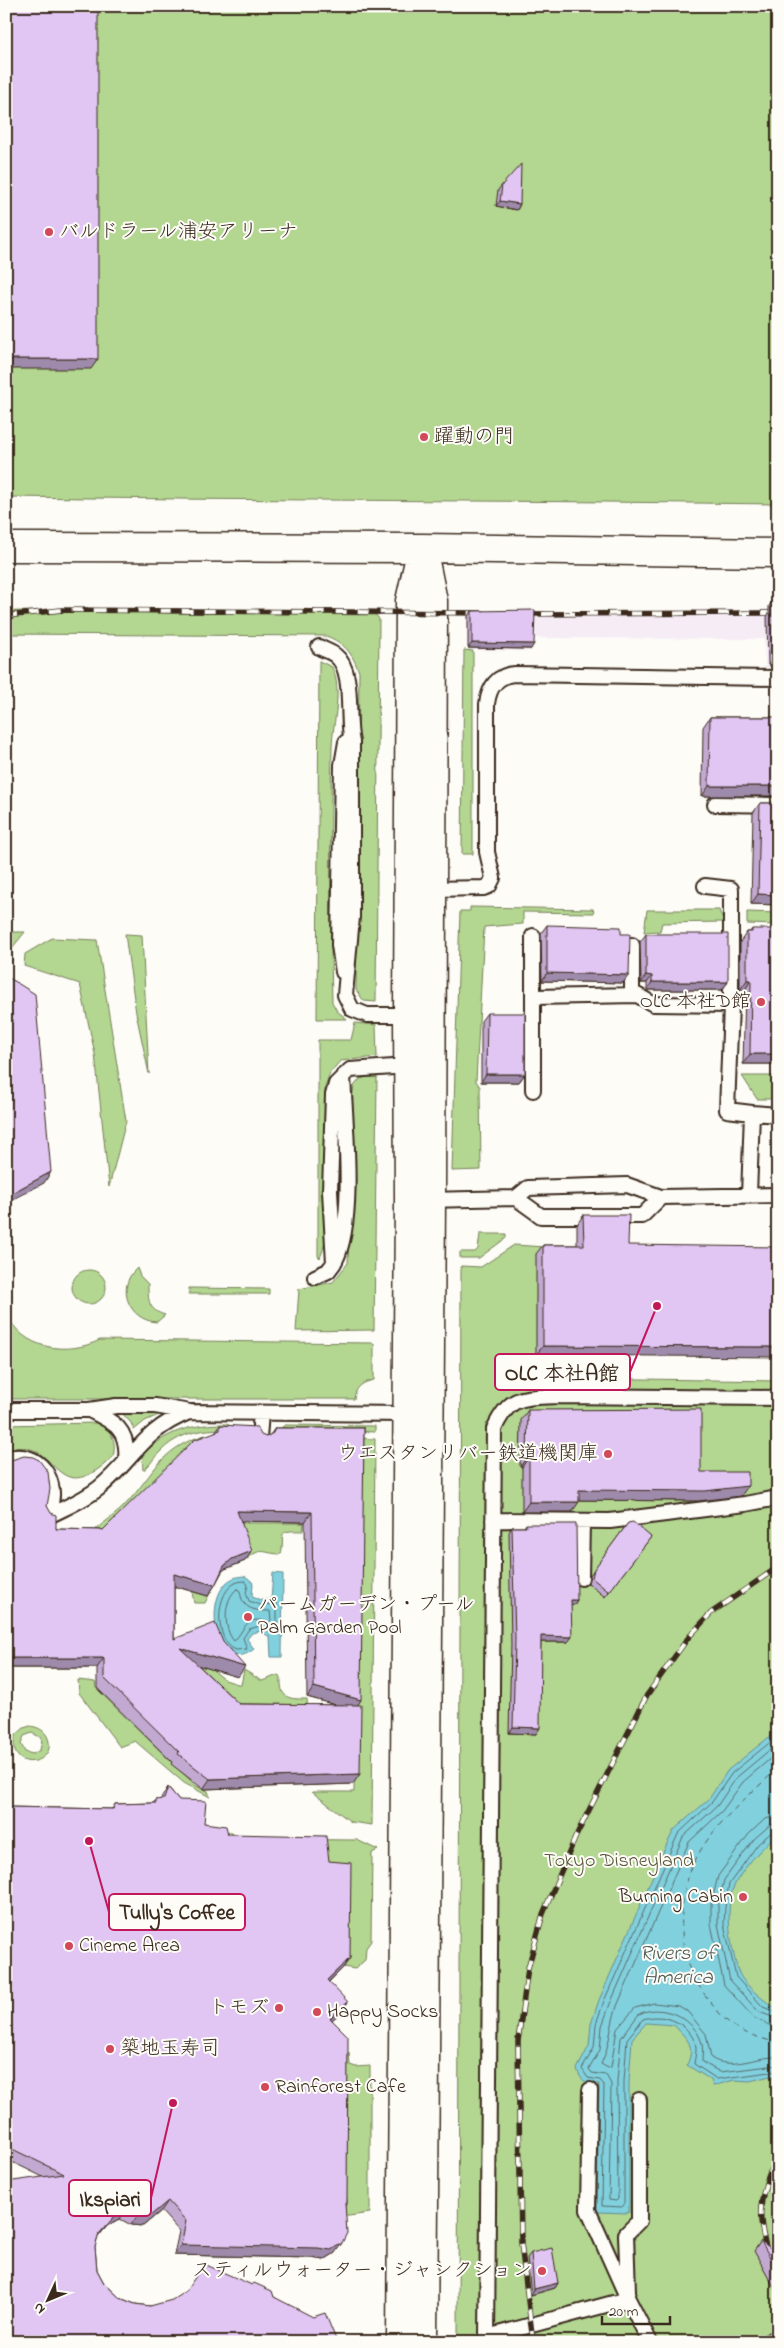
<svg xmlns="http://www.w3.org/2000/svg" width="784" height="2348" font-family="'Indie Flower','Klee One',sans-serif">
  <rect width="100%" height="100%" fill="#fdfcf7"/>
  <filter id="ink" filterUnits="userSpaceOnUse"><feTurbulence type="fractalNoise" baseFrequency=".02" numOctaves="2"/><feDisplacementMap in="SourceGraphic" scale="10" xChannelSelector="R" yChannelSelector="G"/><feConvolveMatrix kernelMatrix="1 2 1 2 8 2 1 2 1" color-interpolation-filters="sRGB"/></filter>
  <g filter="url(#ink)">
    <path fill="#f5ecf6" d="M778,609V668H765L764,639L532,638V651L468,650L467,615Z"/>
    <path fill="#b3d691" stroke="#778058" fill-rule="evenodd" d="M6,6H778V504C521,500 263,501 6,497Z
      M6,611L376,615L379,619L376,1002L364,1001L356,990L359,672C352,653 345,643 326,636L6,634Z
      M464,650L473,651V854H462Z
      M319,661L332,667C343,691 333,721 332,746C330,831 330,917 332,1002L337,1011L347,1019H317Z
      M470,907L593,909L594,913L523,912V924L484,927L476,1081L480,1087L481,1170L452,1171L460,911H470Z
      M647,910H719L724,922L662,923L660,931L644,932Z
      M747,912L778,913V925L747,924Z
      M6,932H25L12,948V963L6,961Z
      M125,934L142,935L149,1074L136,1013Z
      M52,938L97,940L126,1121L109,1187L95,1054L80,984L24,966L25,954Z
      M355,1023L376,1025L377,1057L340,1061L330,1073L325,1088L324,1187L321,1188V1194L324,1195C324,1215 329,1239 320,1258L318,1256V1040H351Z
      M742,1076H778V1099H757Z
      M367,1077H377L374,1330L296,1331L299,1289L333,1282L348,1263L352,1145L351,1105L354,1086L360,1079Z
      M480,1234H506V1238L479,1258H460V1252H475L478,1249Z
      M514,1245L545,1247L536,1355H503V1377L778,1381V2342H458L461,1266L481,1267Z
      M137,1268L140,1276L148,1284C148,1300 148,1310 165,1315L157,1322C129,1321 115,1287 137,1268Z
      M72 1287a17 17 0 1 1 34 0a17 17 0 1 1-34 0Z
      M189,1288L269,1289V1294H189Z
      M6,1312C21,1350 67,1356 100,1340L372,1343L374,1344V1380C363,1382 355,1387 354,1399H6Z
      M120,1411L165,1412L145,1421L134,1430L131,1423Z
      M96,1423C112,1429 117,1441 113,1457C50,1515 60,1432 6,1450V1425Z
      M227,1424L235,1429C205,1429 180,1430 158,1454C153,1459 148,1468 143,1470L142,1455C167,1430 193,1424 227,1424Z
      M285,1425L375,1426V1432L281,1428Z
      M205,1435H238L189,1452L185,1448L183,1451L184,1453L97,1538L93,1532C101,1524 111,1518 120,1510C153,1478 157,1449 205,1435Z
      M358,1438L375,1439L372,1825L351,1822L312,1792H354Z
      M228,1523H304L303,1531C274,1530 286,1534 281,1554C263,1554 262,1545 245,1561L241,1551L229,1555L205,1603H194L192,1592L188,1588L179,1585L171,1590L169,1583Z
      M170,1651L208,1666L225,1680L241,1685L244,1670L262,1681L278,1675L281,1677C280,1699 288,1699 307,1699L308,1712H233Z
      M78,1680L95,1682L96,1688L196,1786L208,1791L210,1797L184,1783L135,1741L120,1747L79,1693Z
      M30,1726C37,1727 43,1729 47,1736C61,1765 6,1775 15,1736L24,1728ZM32,1733L40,1737L42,1741L40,1750L33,1754L25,1752L21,1744L24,1736Z
      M221,1831L232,1832V1839L357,1840L378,1850L372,1853L371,1941L366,1948L365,1960L355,1969L343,1967L221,1845Z
      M349,2053L350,2065L356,2067L370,2066V2213L342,2217V2054Z"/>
    <path fill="#81d0de" stroke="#658e91" d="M273,1573L283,1574L282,1657H271L270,1637L260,1631L252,1633L247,1639L254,1649C214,1681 199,1586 237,1577C245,1575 248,1577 253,1583L252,1597L261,1600H271Z
      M778,1730V1833C763,1847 743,1867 734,1886C724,1907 731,1951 739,1973C744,1985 766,2003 778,2009V2076H770L750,2081L734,2080L713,2086L711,2080L687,2065C696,2044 687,2040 674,2025L646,2023L632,2039L629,2081V2213L597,2212L599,2084C587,2084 581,2082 577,2069L589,2046L591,2024L599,2000L665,1848L674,1830L709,1799L728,1770Z"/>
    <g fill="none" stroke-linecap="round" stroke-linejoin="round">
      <path stroke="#576c6b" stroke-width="1" d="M245,1581L248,1585L246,1593L249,1601L260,1605L277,1604V1631L274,1634L260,1626L249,1629L243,1638L247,1649L236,1650C212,1642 214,1579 245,1581Z
        M237,1589L240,1591C242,1609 254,1611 270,1611L271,1620L269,1622C244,1615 246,1629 234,1641C223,1629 223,1599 237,1589Z
        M778,1736L732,1773L712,1802L678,1834L604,2001L596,2024L594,2048L582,2069L588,2078L600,2080L604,2085L602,2206L622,2207L624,2205V2081L627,2039L643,2019C663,2013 685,2021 694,2040C698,2048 695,2056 694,2064L717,2079L778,2071
        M778,1743L737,1777L717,1806L683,1837L610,2004L602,2026L600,2050L589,2069L592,2073L606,2075L611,2084L609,2200L616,2201L618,2199L617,2081L621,2038L639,2014C661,2003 691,2017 700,2038C704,2046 702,2054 702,2062L720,2072L778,2065
        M778,1752L743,1782L722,1811L689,1842L617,2006C610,2026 610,2046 601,2064L608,2068L611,2067L617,2029L635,2008L654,2003L679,2006L687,2011L706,2034L711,2058C731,2071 756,2056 778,2057
        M778,1816L765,1819L749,1834L718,1876L711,1905V1924L724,1985L754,2018L769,2025L778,2027
        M778,1823L770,1825L754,1839L724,1880L718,1906V1924L730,1981L759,2012L778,2019
        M778,1830L773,1831L758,1844L729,1884L725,1907L724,1924L736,1977L763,2007L778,2013"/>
      <path stroke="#505c58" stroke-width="1" stroke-dasharray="6 5" stroke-linecap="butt" d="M778,1768C748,1797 710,1826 693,1865C680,1892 679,1930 686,1959C691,1978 718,2017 735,2027C747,2035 764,2039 778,2043"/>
      <g stroke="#3b2a1e" stroke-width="18">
        <path id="lane" d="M319,647C324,650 332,652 336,656C355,671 346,719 352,742V917L345,995L352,1009L367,1015H408
          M715,804L778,805
          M705,886L731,889V1005L727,1110L752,1113L749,1195
          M432,889L484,888L489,886L493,878L487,852V704C489,687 497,675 515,674L778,678
          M533,936V1090
          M632,945V995
          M343,972L339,945L342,765L346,742
          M534,997L637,995L653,1004L731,1005
          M752,1113L778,1115
          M516,1198L528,1188L627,1185L661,1197
          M427,1200L516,1198L541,1216H642L661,1197L778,1195
          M335,1261C356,1222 345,1122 343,1076
          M315,1277L328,1271L334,1263L330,1191L333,1095L336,1084L350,1070L408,1066
          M6,1410H89L116,1406H155L190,1412L408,1414
          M89,1410C114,1422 129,1429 126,1460
          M259,1438L261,1413
          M6,1459C40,1448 60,1482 49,1511
          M49,1516C66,1507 84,1500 99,1488C134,1459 143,1430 189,1412
          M493,1520L610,1521L745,1504L778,1498
          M581,1578L582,1521
          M590,2090L588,2210L628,2299
          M628,2291L626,2234L639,2221V2100
          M487,2337L628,2299L650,2342
          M487,2342L494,1429C510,1394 523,1398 558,1396L778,1398
          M768,2342L778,2337"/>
      </g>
      <g stroke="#3b2a1e" stroke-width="31">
        <path id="secondary" d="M6,547L422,548L778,553
          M401,2342L409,1200L408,1015L410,601L422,548
          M423,2342L431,1200L433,601L424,557"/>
      </g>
      <use href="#lane" stroke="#fdfcf7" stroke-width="14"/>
      <use href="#secondary" stroke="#fdfcf7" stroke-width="28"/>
      <g stroke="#3b2a1e" stroke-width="5.5">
        <path id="rail" d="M520,614L778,613
          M6,616L61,610L483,613
          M769,2259C766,2247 762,2233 761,2220C759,2200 768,2173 778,2155
          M533,2342L521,2243L518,2041L528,1968L543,1914L576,1836L647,1695L688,1638L711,1613L778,1567"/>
      </g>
      <use href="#rail" stroke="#fdfcf7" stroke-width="4" stroke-dasharray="11" stroke-linecap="butt"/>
    </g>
    <path fill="#c2a9d1" stroke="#3b2a1e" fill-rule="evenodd" d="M502,185L520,204L517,210L496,206L498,190Z
      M776,596L778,665H768L767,617L769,613V606Z
      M472,611L531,649L468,648V616Z
      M710,717H778V796H702L703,727Z
      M760,803H778V905L751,904L753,813Z
      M547,925L623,983L542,981L541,933Z
      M752,929L778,1064H743L745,990H740V942L747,932H750Z
      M646,934L728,982L722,990H647V983H641L640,942Z
      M487,1013L525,1074L519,1082H481V1021Z
      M583,1215L628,1245L536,1355V1254L543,1245H577V1225Z
      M528,1410L741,1496L698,1501L579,1500L572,1512H522V1467H520L521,1420Z
      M220,1425L266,1437L270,1435L275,1428H364L357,1705L353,1784L203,1789L171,1764L172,1762L97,1688V1668H6V1463L47,1506L56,1529L103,1530L216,1431ZM241,1521L305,1522L307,1697L336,1705L239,1704L198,1665L238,1677L174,1639V1586L208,1596L215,1585L222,1572L225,1569L245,1561Z
      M628,1523L651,1537L605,1597L588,1583L590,1575Z
      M526,1524L577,1600L574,1605H571L568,1642H541L536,1734L509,1733L511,1645L509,1532L512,1527H524Z
      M168,1787L179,1800L204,1823L228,1834L329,1861L350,1958L343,1968L329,1982L341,2012L332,2020L347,2203L345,2206L335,2253L324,2260L311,2258L174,2255L179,2231L161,2211L143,2226L131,2225L120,2219L107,2226L98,2237L95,2247L97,2270L104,2283L120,2298L135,2304L150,2306L274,2297L337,2342H6L43,2177L6,2159V1807L112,1809L115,1804L153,1803L156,1800H160Z
      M761,2241L778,2254V2294L754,2251Z
      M531,2253L558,2283L555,2288L531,2295L527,2258Z"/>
    <path fill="#9e8aaa" stroke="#3b2a1e" d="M500,201L520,204L517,210L496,206Z
      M6,359H98L91,369H6Z
      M472,643L534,644L531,649L468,648Z
      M775,655H778V665H768Z
      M709,786H778V796H702Z
      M758,894L778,895V905L751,904Z
      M547,973L629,975L623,983L542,981Z
      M646,975L652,976L647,983H641Z
      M747,980H751L745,990H740Z
      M652,982H728L722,990H647Z
      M750,1054H778V1064H743Z
      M486,1074H525L519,1082H481Z
      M51,1172L44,1183L6,1203V1196Z
      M543,1346L778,1347V1357L536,1355Z
      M527,1457H529L522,1467H520Z
      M748,1486L741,1496L698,1501L572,1500L579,1490Z
      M529,1502H579L572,1512H522Z
      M237,1511L312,1512L305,1522L230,1521Z
      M252,1551L245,1561L225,1569L217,1576L224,1566L232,1559Z
      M174,1574L215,1585L208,1596L167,1584Z
      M571,1600H577L574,1605H567Z
      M541,1636L572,1637L568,1642H537Z
      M180,1648L245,1667L238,1677L173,1658Z
      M6,1658H104L97,1668H6Z
      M314,1687L361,1700L354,1710L307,1697Z
      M513,1727L540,1728L536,1734L509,1733Z
      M360,1774L353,1784L203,1789L210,1779Z
      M350,1958L343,1968L320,1990L327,1980Z
      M348,2002L341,2012L323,2028L330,2018Z
      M168,2201L161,2211L143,2226L131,2225L138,2215Z
      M127,2209L120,2219L107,2226L92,2244L99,2234L115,2216Z
      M342,2243L335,2253L324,2260L311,2258L174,2255L181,2245Z
      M558,2283L555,2288L531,2295L534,2289Z"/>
    <path fill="#e1c5f3" stroke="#3b2a1e" d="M6,6H98V359H6Z
      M521,164L520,204L500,201L502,185Z
      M778,595V655H775L774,607H777L776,596Z
      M535,610L534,644L472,643V611Z
      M710,717H778V786H709Z
      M760,803H778V895L758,894Z
      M547,925L621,927V934H630L629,975L547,973Z
      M752,929H778V1054H750L751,980H747V932H752Z
      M646,934H728V982H652V976L646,975Z
      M6,976L35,994L51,1172L6,1196Z
      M487,1013H525V1074H486Z
      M583,1215H629L628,1245L778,1247V1347L543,1346V1245H584Z
      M701,1409V1472H748V1486L705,1491L579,1490V1502H529V1457H527L528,1410Z
      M220,1425L257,1427L261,1435L266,1437L273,1433L275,1428H364L361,1700L314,1687L312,1512L237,1511L252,1551L232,1559L224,1566L215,1585L174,1574V1639L215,1623L223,1642L245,1667L180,1648L239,1704L361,1705L360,1774L210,1779L178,1754L179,1752L104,1678V1658H6V1463L8,1461L24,1456L33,1457L39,1460L48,1472L50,1489L47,1506L51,1513L56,1515V1529L103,1530L194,1440L220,1430Z
      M633,1522L651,1537L609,1592L592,1578L594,1569L628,1523Z
      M526,1524H576L577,1600H571L572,1637L541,1636L540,1728L513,1727L515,1639L512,1527H526Z
      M168,1787L179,1800L206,1801L204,1823L226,1826L228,1834L326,1836L329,1861L351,1863L350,1958L327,1980L348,2002L330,2018L348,2036L347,2203H345L347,2233L342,2243L331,2250L318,2248L181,2245L186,2221L168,2201L150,2216L138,2215L127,2209L115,2216L99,2234L95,2247L97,2270L104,2283L120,2298L135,2304L150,2306L172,2300L186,2291L204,2264L252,2285L254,2283L272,2291L274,2297L313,2317L325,2313L337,2342H6V2182L64,2174L6,2146V1807L113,1809L115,1804L156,1803V1800L164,1799Z
      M761,2241L778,2254V2272Z
      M552,2248L558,2283L534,2289L531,2253Z"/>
  </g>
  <g fill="#d1495b" stroke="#fdfcf7" stroke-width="2">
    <circle cx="49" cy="232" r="5"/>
    <circle cx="424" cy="437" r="5"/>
    <circle cx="761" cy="1002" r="5"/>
    <circle cx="608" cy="1454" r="5"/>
    <circle cx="248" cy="1617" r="5"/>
    <circle cx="743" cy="1897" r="5"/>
    <circle cx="69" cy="1946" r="5"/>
    <circle cx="279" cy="2008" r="5"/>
    <circle cx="317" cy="2012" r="5"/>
    <circle cx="110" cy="2049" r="5"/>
    <circle cx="265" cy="2087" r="5"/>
    <circle cx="542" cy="2271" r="5"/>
  </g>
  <g text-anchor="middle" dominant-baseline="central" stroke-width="4" stroke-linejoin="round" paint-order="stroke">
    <g font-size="20" fill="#3b2a1e" stroke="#fdfcf7" text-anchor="start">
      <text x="59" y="232">バルドラール浦安アリーナ</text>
      <text x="434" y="437">躍動の門</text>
      <text x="751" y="1002" text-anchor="end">OLC 本社D館</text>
      <text x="598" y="1454" text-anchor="end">ウエスタンリバー鉄道機関庫</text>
      <text x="258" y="1605">パームガーデン・プール<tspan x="258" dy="23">Palm Garden Pool</tspan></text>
      <text x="733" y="1897" text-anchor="end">Burning Cabin</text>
      <text x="79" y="1946">Cineme Area</text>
      <text x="269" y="2008" text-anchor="end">トモズ</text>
      <text x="327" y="2012">Happy Socks</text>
      <text x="120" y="2049">築地玉寿司</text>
      <text x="275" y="2087">Rainforest Cafe</text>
      <text x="532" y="2271" text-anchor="end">スティルウォーター・ジャンクション</text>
    </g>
    <g font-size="20" fill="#59553b" stroke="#fdfcf7">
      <text x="619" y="1861">Tokyo Disneyland</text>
    </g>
    <g font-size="21" font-style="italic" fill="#505c58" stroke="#fdfcf7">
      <text x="678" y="1954">Rivers of<tspan x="678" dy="24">America</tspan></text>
    </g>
  </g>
  <path fill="none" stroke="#c2185b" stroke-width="2" d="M657 1306L630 1372M89 1841L109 1912M173 2103L151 2198"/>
  <g fill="#c2185b" stroke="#fdfcf7" stroke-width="2">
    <circle cx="657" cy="1306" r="5"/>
    <circle cx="89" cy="1841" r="5"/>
    <circle cx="173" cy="2103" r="5"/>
  </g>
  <g fill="#fdfcf7" stroke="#c2185b" stroke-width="2">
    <rect x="495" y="1354" width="135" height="36" rx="5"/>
    <rect x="109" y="1894" width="136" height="36" rx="5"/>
    <rect x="69" y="2180" width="82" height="36" rx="5"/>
  </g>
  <g font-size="21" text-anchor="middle" font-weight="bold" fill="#3b2a1e">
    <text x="562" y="1380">OLC 本社A館</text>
    <text x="177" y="1919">Tully's Coffee</text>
    <text x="110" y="2206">Ikspiari</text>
  </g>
  <rect width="784" height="2348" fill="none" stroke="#fdfcf7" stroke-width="25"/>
  <rect x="12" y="12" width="759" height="2323" fill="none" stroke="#3b2a1e" stroke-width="2" filter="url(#ink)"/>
  <g transform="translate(48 2300) rotate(226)" stroke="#fdfcf7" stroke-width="4" paint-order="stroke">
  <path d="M0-4L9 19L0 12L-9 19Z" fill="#3b2a1e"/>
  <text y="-8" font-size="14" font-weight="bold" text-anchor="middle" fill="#3b2a1e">N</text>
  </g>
  <path d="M602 2316v8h68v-8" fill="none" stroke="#3b2a1e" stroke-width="2.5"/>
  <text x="609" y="2316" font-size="15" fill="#3b2a1e" stroke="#fdfcf7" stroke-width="4" paint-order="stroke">20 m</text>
</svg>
